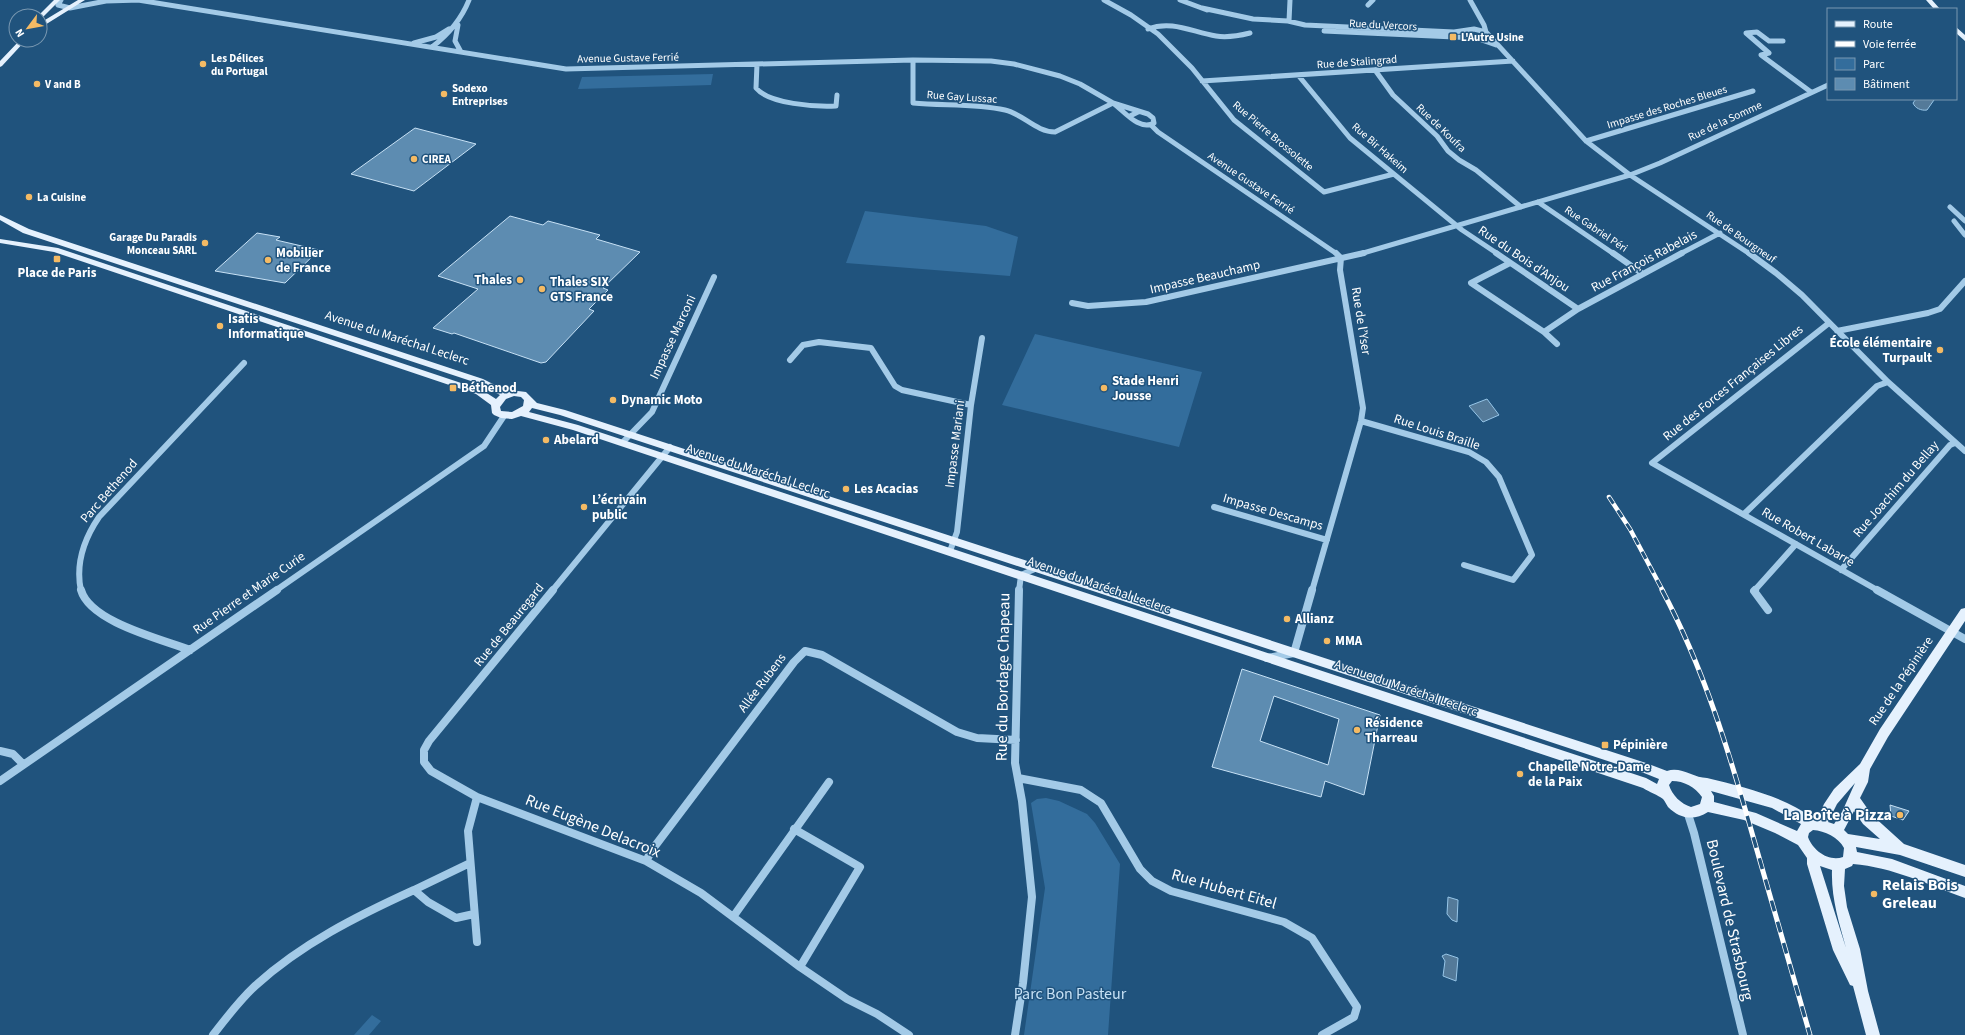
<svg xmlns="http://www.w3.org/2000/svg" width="1965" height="1035" font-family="'Source Sans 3',sans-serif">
  <rect width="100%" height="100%" fill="#20537d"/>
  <path fill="#336d9c" d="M713,74L711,85L578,89L582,77Z
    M865,211L986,226L1018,237L1010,276L846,263Z
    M1035,334L1202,372L1179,447L1002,405Z
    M1046,798L1059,801L1087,814L1095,823L1120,864L1108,1035H1024L1045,888L1031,803L1037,799Z
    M372,1015L381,1021L369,1035H354Z"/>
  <path fill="#547a99" stroke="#97c6e8" d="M1916,99H1933L1934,100L1927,110C1921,111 1915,108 1913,103Z
    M1487,399L1499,415L1483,422L1469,406Z
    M1448,897L1458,900L1457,922L1452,920L1447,914Z
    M1446,954L1458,958L1456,981L1443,976L1445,961L1442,956Z"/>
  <path fill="#5d8cb1" stroke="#c7e1f5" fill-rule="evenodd" d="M415,128L476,144L414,191L351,174Z
    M510,216L543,225L548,221L600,235L596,239L640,252L603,288L608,290L589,309L594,311L546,362L541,363L454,333L452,334L433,328L478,289L438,276Z
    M257,233L280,237L276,240L319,250L285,283L215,271Z
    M1242,669L1380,715L1364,795L1325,781L1321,797L1212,767ZM1274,696L1339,719L1328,765L1260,741Z
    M1890,805L1909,811L1903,820L1891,816Z"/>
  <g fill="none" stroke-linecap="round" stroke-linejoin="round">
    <path stroke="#a3cae7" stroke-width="5" d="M61,0L58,5L70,8L106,1L140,0
      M138,0L566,69L913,60L991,61L1014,64L1060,76L1080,84L1113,103
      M1104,0L1131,15L1158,34L1192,68L1234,120L1324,192L1394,174
      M1180,0L1207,10
      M1470,0L1484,25L1486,32
      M1368,5L1373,0
      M1202,8L1253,19L1288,21L1305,25L1454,32L1474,29L1486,32L1586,141L1630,175L1750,254
      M1289,21L1290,0
      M458,25L455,41L461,52
      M1148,29C1172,20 1192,32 1216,36C1228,38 1238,36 1250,33
      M1324,31L1476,38L1496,45
      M1783,41H1769L1757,32L1746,33L1769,53L1761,55L1811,92
      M414,43L436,37L449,29
      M432,47C449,34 461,20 469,0
      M913,60V103C943,106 975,103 1005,110C1023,114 1036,132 1055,132L1113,103
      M757,64L756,88C769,104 816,107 836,106L837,95
      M1375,70L1393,95L1437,136L1448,151L1459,160L1476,170L1521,207
      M1298,75L1350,138L1462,230L1498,254
      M1202,81L1513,61
      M1113,103L1148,114L1153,118L1154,123C1139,131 1125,112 1113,103Z
      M1130,116L1138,112
      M1151,125L1158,132L1337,254
      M1586,141L1753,91
      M1538,202L1614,254
      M1950,207L1965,221
      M1954,221L1965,235
      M1360,254L1630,175L1660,163L1828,85
      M1680,254L1720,233"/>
    <path stroke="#a3cae7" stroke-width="6" d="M1336,253L1341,258
      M1496,253L1578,309
      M1613,253L1643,274
      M1749,253L1776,273L1802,295L1888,382L1965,451
      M1510,263L1471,283L1544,332L1557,344
      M1072,303L1088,306L1146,302L1364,253
      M1829,323L1652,463L1879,591
      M1837,331L1928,313L1940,309L1965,281
      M1544,332L1578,309L1682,253
      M790,360L803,345L819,342L871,348L895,386L902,390L971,405
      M1361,421L1469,452L1486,462L1499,477L1532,555L1513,580L1464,565
      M623,442L652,412L714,277
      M1214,507L1327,540
      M1744,514L1877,386L1888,382
      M950,551L957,532L971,405L982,338
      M1841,570L1950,445L1955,443
      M81,591C75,563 84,539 99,517L244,363
      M275,591L484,446L504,416
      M552,591L670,447
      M1019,591L1021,575L1037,568
      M1312,591L1361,421L1363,408L1340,270L1341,258
      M1754,591L1796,544"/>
    <path stroke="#a3cae7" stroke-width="8" d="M81,590C90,622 161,639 190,650
      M553,590L429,741L424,750V762L431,771L477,797L646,861L701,893L800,967L847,999L877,1014L909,1035
      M1755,590L1754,591L1768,610
      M1877,590L1965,639
      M1267,658L1294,653L1312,590
      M0,751L13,754L23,764
      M1018,778L1081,790L1101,803L1140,869L1152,881L1171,891L1284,922L1312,938L1357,1007L1354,1017L1322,1035
      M0,781L277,590
      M477,797L468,831L477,942
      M1687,811L1694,833L1743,1035
      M794,829L860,867L800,967
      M646,861L652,850L794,662L805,651L822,655L957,732L977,738L1016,740
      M470,863L414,890L428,902L456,918L474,914
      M733,917L829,782
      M213,1035C226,1018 239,1001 255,986C301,944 357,916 414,890
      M1015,1035L1023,983L1032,897L1022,801L1015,763L1019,590"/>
    <path fill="#e5f1fd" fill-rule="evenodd" d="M54,0H60L40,20V16H38Z
      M78,0H85L40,28V23Z
      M1926,0H1932L1940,9H1934Z
      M1956,27L1965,35V41L1956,33Z
      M20,40H26L2,66L0,67V61Z
      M0,215L29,229L483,379L503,389L526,392L537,403L565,410L1646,763L1667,771C1681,766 1693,778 1707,778C1744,787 1782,796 1813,818L1817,819L1824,804L1834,789L1860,764L1880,729L1961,609L1965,608V621L1888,737L1870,769L1868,782L1860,798L1872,815L1904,844L1965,865V877L1900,855L1856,847L1857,852L1892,859L1965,886V898C1929,885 1892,867 1853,864L1852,866L1845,869L1844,886L1847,907L1860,949L1868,991L1880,1035H1866L1853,986L1850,985L1833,950L1807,864V858L1798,845L1775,833L1744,820L1708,812C1694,821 1680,819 1668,807C1666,804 1665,801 1663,799C1658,795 1649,792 1643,788L573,430L521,416L512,419L501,418L494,415L492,413L491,405L476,394L54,252L0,243V239L58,248L482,390L496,399L500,395L477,383L23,233L0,220ZM514,396L521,397L524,400L523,406L512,412L501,411L500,407L506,399ZM532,408L560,415L1644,773L1659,779L1657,784L1646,778L578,425L529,412ZM1672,781C1684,781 1695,787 1702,797L1700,804L1691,807C1681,804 1672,795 1669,785ZM1855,783L1842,812L1834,824L1828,822L1837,804ZM1711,791L1772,808L1801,824L1797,831L1756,813L1714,802V796ZM1854,811L1863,824L1880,839L1848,834L1844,830ZM1813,830C1825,831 1838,837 1844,848L1843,857C1829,862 1813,851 1808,837L1809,833ZM1820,866L1832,870C1831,898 1839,922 1846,948Z"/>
    <g stroke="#fff" stroke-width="4.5">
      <path id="rail-far1" d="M1609,497L1630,529L1663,591"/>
    </g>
    <g stroke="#fff" stroke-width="5">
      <path id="rail" d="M1662,590C1704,668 1730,755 1754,840C1773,905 1791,970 1810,1035"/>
    </g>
    <use href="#rail-far1" stroke="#20537d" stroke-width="3" stroke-dasharray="8" stroke-linecap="butt"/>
    <use href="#rail" stroke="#20537d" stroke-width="3.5" stroke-dasharray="11" stroke-linecap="butt"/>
  </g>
  <g fill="#f4ba64" stroke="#20537d" stroke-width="1.5">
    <rect x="1449" y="33" width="8" height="8" rx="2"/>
    <circle cx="203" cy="64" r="4"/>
    <circle cx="37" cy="84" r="4"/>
    <circle cx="444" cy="94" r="4"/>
    <circle cx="414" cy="159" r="4"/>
    <circle cx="29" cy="197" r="4"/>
    <circle cx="205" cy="243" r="4"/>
    <rect x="53" y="255" width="8" height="8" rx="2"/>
    <circle cx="268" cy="260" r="4"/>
    <circle cx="520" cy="280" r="4"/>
    <circle cx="542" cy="289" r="4"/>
    <circle cx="220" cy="326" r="4"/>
    <circle cx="1940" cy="350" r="4"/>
    <rect x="449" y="384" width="8" height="8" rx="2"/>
    <circle cx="1104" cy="388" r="4"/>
    <circle cx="613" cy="400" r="4"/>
    <circle cx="546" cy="440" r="4"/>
    <circle cx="846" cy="489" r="4"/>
    <circle cx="584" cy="507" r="4"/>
    <circle cx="1287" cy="619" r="4"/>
    <circle cx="1327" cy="641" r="4"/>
    <circle cx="1357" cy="730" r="4"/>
    <rect x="1601" y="741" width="8" height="8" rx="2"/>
    <circle cx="1520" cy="774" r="4"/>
    <circle cx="1900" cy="815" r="4"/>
    <circle cx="1874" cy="894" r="4"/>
  </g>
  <g text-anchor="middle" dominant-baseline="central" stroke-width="3" stroke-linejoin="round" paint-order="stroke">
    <g font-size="11" fill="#fff" stroke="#20537d">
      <text transform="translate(1383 25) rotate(3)">Rue du Vercors</text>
      <text transform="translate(628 58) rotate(-1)">Avenue Gustave Ferrié</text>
      <text transform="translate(1357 62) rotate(-4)">Rue de Stalingrad</text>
      <text transform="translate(962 97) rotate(4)">Rue Gay Lussac</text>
      <text transform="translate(1667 107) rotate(-17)">Impasse des Roches Bleues</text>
      <text transform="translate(1725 121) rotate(-25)">Rue de la Somme</text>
      <text transform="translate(1441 128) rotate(44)">Rue de Koufra</text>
      <text transform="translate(1273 136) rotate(40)">Rue Pierre Brossolette</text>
      <text transform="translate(1380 148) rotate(41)">Rue Bir Hakeim</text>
      <text transform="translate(1251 183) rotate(34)">Avenue Gustave Ferrié</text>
      <text transform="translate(1596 229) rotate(34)">Rue Gabriel Péri</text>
      <text transform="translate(1741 237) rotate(35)">Rue de Bourgneuf</text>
    </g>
    <g font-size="11" font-weight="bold" fill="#fff" stroke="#20537d" text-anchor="start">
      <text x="1461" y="37">L'Autre Usine</text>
      <text x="211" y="58">Les Délices<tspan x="211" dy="13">du Portugal</tspan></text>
      <text x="45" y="84">V and B</text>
      <text x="452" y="88">Sodexo<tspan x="452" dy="13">Entreprises</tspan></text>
      <text x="422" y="159">CIREA</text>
      <text x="37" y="197">La Cuisine</text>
      <text x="197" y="237" text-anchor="end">Garage Du Paradis<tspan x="197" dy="13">Monceau SARL</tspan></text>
    </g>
    <g font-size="13" font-weight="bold" fill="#fff" stroke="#20537d" text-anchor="start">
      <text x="276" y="253">Mobilier<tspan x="276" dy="15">de France</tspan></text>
      <text x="57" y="273" text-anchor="middle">Place de Paris</text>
      <text x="512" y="280" text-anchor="end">Thales</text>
      <text x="550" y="282">Thales SIX<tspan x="550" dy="15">GTS France</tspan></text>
      <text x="228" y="319">Isatis<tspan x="228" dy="15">Informatique</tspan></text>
      <text x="1932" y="343" text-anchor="end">École élémentaire<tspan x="1932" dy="15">Turpault</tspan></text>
      <text x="1112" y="381">Stade Henri<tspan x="1112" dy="15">Jousse</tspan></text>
      <text x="461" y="388">Béthenod</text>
      <text x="621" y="400">Dynamic Moto</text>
      <text x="554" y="440">Abelard</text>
      <text x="854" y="489">Les Acacias</text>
      <text x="592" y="500">L’écrivain<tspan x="592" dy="15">public</tspan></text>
      <text x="1295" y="619">Allianz</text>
      <text x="1335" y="641">MMA</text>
      <text x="1365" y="723">Résidence<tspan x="1365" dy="15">Tharreau</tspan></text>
      <text x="1613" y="745">Pépinière</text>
      <text x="1528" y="767">Chapelle Notre-Dame<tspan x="1528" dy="15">de la Paix</tspan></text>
    </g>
    <g font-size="13" fill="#fff" stroke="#20537d">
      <text transform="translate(1524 259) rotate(34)">Rue du Bois d’Anjou</text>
      <text transform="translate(1644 261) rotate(-28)">Rue François Rabelais</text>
      <text transform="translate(1205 277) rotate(-13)">Impasse Beauchamp</text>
      <text transform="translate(1361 321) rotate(81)">Rue de l’Yser</text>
      <text transform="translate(673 337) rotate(-65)">Impasse Marconi</text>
      <text transform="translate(397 338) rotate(18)">Avenue du Maréchal Leclerc</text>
      <text transform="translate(1733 383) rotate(-39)">Rue des Forces Françaises Libres</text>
      <text transform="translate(1437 432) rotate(18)">Rue Louis Braille</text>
      <text transform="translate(955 444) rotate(-83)">Impasse Mariani</text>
      <text transform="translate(758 471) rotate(18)">Avenue du Maréchal Leclerc</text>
      <text transform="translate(1896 489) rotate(-49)">Rue Joachim du Bellay</text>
      <text transform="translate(109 491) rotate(-49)">Parc Bethenod</text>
      <text transform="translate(1273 512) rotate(16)">Impasse Descamps</text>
      <text transform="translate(1808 537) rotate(30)">Rue Robert Labarre</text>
      <text transform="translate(1099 585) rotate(19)">Avenue du Maréchal Leclerc</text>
      <text transform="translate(249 593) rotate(-35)">Rue Pierre et Marie Curie</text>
      <text transform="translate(509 625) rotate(-51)">Rue de Beauregard</text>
      <text transform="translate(1901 681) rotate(-56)">Rue de la Pépinière</text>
      <text transform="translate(762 683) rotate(-53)">Allée Rubens</text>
      <text transform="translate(1406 688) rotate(19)">Avenue du Maréchal Leclerc</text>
    </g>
    <g font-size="16" fill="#fff" stroke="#20537d">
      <text transform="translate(1003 677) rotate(-89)">Rue du Bordage Chapeau</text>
      <text transform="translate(593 826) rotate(22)">Rue Eugène Delacroix</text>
      <text transform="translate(1224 889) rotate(16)">Rue Hubert Eitel</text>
      <text transform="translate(1730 920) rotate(77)">Boulevard de Strasbourg</text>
    </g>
    <g font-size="16" font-weight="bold" fill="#fff" stroke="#20537d" text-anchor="end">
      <text x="1892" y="815">La Boîte à Pizza</text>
      <text x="1882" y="885" text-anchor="start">Relais Bois<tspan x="1882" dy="18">Greleau</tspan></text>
    </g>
    <g font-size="16" fill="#c7e1f5" stroke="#20537d">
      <text x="1070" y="994">Parc Bon Pasteur</text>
    </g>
  </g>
  <rect x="1827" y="8" width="130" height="92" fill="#20537d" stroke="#7998b1"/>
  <rect x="1835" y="21" width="20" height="6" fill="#e5f1fd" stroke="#7998b1"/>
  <text x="1863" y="28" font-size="12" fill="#ffffff">Route</text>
  <rect x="1835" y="41" width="20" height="6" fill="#ffffff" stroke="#7998b1"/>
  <text x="1863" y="48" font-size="12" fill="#ffffff">Voie ferrée</text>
  <rect x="1835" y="58" width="20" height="12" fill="#336d9c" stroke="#7998b1"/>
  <text x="1863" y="68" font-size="12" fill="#ffffff">Parc</text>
  <rect x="1835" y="78" width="20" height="12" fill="#5d8cb1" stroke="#7998b1"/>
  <text x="1863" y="88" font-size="12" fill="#ffffff">Bâtiment</text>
  <g transform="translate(28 28) rotate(238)"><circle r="19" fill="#20537d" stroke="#7998b1"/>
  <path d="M0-3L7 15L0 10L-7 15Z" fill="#f4ba64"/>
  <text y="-6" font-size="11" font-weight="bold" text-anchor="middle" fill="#ffffff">N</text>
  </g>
</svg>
